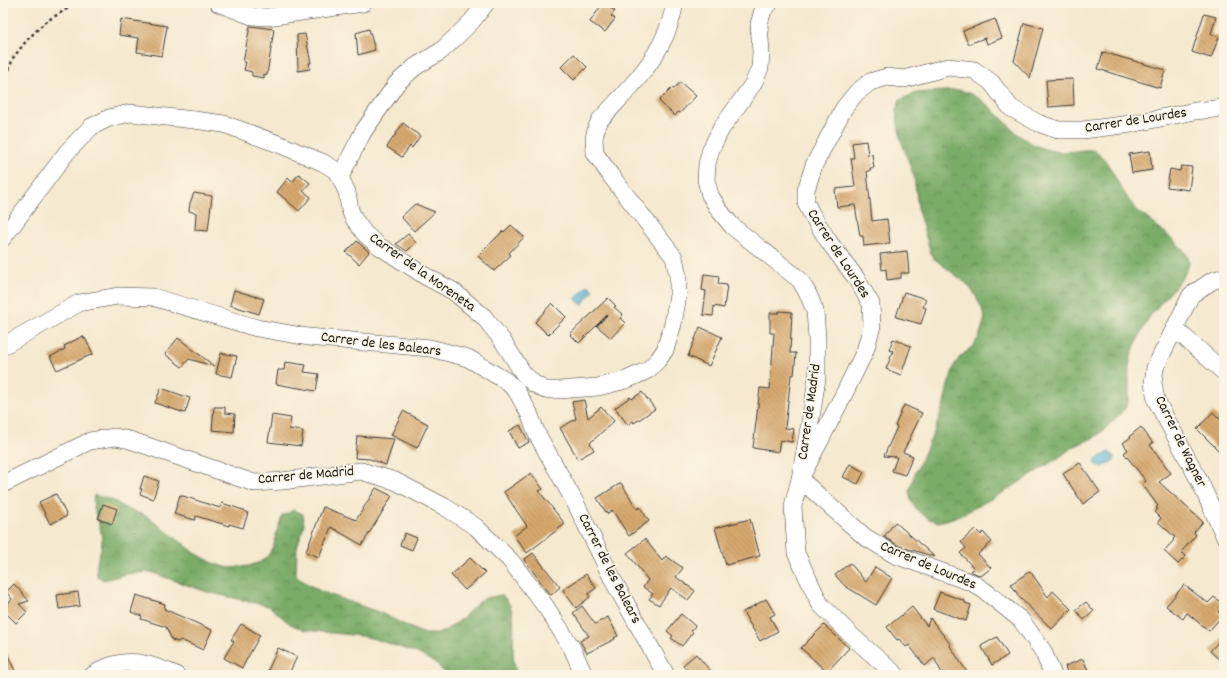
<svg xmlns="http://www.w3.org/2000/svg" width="1227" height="678" font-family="Dekko,sans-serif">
  <defs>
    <pattern id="forest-crowns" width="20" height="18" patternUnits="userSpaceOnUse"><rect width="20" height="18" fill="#7aac68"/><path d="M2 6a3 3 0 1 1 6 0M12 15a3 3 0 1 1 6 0" fill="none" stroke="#638b55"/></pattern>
    <pattern id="water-waves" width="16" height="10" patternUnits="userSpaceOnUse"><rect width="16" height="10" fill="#52b2d1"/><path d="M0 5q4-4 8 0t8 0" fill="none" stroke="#4390a9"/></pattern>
    <pattern id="building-back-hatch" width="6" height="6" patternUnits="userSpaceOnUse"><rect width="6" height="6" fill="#d6a86e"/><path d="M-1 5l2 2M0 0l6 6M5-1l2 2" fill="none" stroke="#b7905f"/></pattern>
  </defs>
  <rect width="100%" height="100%" fill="#fcf5e5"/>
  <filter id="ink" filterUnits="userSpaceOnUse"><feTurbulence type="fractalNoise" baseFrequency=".025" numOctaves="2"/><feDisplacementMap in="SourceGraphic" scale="8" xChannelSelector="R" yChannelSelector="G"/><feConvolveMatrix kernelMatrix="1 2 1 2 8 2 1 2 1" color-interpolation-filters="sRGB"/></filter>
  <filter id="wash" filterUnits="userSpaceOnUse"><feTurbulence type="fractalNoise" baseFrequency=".012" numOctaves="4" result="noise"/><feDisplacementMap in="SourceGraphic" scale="16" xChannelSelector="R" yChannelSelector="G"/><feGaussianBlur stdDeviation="0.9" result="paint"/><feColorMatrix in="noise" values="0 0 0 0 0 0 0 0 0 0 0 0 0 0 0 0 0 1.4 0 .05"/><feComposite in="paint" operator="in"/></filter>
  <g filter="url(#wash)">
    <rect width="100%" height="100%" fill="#f5e9cf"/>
    <path fill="url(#forest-crowns)" stroke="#4b6442" d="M959,90C984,95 1000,118 1018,134C1027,142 1041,149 1053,151C1067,154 1080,149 1093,150C1097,153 1102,156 1105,160C1116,176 1123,196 1138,211C1149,221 1188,247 1189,261C1190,277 1153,307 1146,323C1139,336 1132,350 1129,365C1128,375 1131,400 1126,407C1120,414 1101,434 1093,438C1080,444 1073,446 1061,456L1004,492L963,514L950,519L938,522L929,519L918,511L911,501L909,491L915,473L935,430L944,403L948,385L955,364L960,357L973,346L979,337L985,318L982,309L976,296L967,284L932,257L919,214L914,177L900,137L896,111L900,100L915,93Z
      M94,495L112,500L127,509L146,516L197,554L215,564L229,568L249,566L260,562L268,556L274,545L276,534L282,516L294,510L303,514L304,526L297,547L296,574L303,581L320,591L381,613L417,631L426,634H437L444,631L458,622L478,603L485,598L502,595C518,609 513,631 513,651C513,659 515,667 517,675H447L435,663L417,653L375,639L361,636L304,630L290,624L269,606L207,592L150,572L127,574L104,580L97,576C94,561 102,554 102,540C102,524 90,510 94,495Z"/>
    <path fill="url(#water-waves)" stroke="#376776" d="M588,285L594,290L582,305L575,299Z
      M1109,452L1114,456V460L1103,467L1097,466L1095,463L1096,459C1100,455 1105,456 1109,452Z"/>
    <g id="blocks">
      <path fill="url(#building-back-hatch)" d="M603,3L615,11L611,16L615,19L605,32L590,22Z
        M1204,14L1216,17L1211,34L1219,37L1211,58L1192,52Z
        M121,19L167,26L162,56L137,52L139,38L119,35Z
        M995,19L1002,38L987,44L985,38L968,44L963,31Z
        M1024,23L1043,28L1030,78L1014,61Z
        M250,26L274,29L267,75L264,74V78L252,76V72L244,70L246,62H243Z
        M369,29L375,50L358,55L356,33Z
        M305,34L311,63H309L310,69L298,71L297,35Z
        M1103,52L1165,70L1160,88L1098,69Z
        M574,54L587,67L574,80L561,67Z
        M1073,79L1074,105L1048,107L1046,80Z
        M680,82L696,96L680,113L678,112L675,116L659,101L672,88L674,89Z
        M403,123L420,136L412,148L410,146L402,157L387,147Z
        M866,141L868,155L872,154L874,168H870V171H867L872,221L887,219L890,243L864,246L863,236H860L855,205L837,207L835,189L855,187L851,158H854L852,143Z
        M1150,151L1152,170L1132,173L1129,154Z
        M1181,166L1192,167L1189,190L1167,187L1170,169L1180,171Z
        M299,174L310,183L303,191L311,197L299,211L277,192L288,178L292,182Z
        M194,193L212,196L208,231L195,230L196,213L189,211L190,203Z
        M415,204L435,212L414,231L401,217Z
        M511,225L524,237L509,253L511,255L494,271L478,256L503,231L504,232Z
        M408,234L416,243L407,251L396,244Z
        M357,241L369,252L359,264L346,252Z
        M907,251L909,273H901V278L887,280L886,269L882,270L880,254Z
        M704,274L719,276L718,284L727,285L724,308L714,306L713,316L703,315L706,291L702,290Z
        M234,290L264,299L259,314L230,305Z
        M904,292L926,299L923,307L926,308L921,324L896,317Z
        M608,298L616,306L614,307L623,315L620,318L625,323L611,338L597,326L607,315L579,343L570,334Z
        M552,303L566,317L548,335L535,322Z
        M779,311L792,312L790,353H796L794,375H791L785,428L794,429L792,442L780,440L778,452L753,448L760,388L770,389L774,333H770V313H779Z
        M700,327L722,337L709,366L688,356Z
        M83,336L84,339L85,338L93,354L57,370L50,357L65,349L64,346Z
        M178,338L213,365V366L189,359L182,367L165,354Z
        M893,339L911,346L901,375L886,369L893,351L889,350Z
        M221,353L237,356L232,377L216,374Z
        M285,362L306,365L304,372L319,374L316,391L276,384L278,370H284Z
        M161,388L190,398L185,413L155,403Z
        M642,392L655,409L634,423L633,421L628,425L615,408L630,397L632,399Z
        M584,400L588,418L601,407L614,421L590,443L594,450L578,459L560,428L576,419L572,402Z
        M904,405L922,413L903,452L913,456L905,475L892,471L897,457L884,456L897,427L895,426Z
        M214,407H225V413L235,414L234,432L212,430Z
        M403,411L428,424L417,448L391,435Z
        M1213,412L1224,423V456L1197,429Z
        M272,415L291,418L289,429L303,431L301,446L268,442Z
        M520,425L529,442L518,448L509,431Z
        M1141,427L1153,443L1150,445L1171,473L1159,482L1203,522L1194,532L1196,535L1181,552L1186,556L1178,564L1164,551L1174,540L1173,539L1175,537L1158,522L1161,518L1155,512L1158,509L1156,508L1158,506L1142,484L1146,481L1124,453L1128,450L1123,443L1131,437L1130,436Z
        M357,436L394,439L386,465L370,459L355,458Z
        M1080,463L1100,492L1083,504L1063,474Z
        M850,464L864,472L858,484L843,477Z
        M531,473L543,489L539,491L565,524L527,553L514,536L527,526L504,492Z
        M144,476L159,481L153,499L140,494L142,489H140Z
        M621,483L637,509L640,507L649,521L629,536L612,510L607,514L597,498Z
        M376,488L392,496L362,545L331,527L319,557L306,552L323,507L356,520Z
        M56,494L67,516L50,524L39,502Z
        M180,495L220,508L222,503L243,510L248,513L243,528L229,524V526L196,516L195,520L174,514Z
        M103,504L117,509L112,524L98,519Z
        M750,519L760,556L726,565L715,528Z
        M895,522L935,557L899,546L884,537Z
        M975,529L981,535L983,532L992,542L978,554L991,568L981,576L970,571L974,568L960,553L966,548L961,542Z
        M405,533L417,538L412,550L400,545Z
        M645,539L662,561L666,556L683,568L676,577L695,591L688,600L671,588L659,605L649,599L653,594L643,587L648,580L627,553Z
        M533,553L560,587L551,595L524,560Z
        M470,558L485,573L465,590L451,575Z
        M850,563L866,582L875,567L892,578L876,605L845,586L835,575Z
        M1030,571L1048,597L1053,591L1071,609L1052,629L1020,598L1011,584Z
        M586,574L596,588L588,594L590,597L576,608L563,590Z
        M14,584L29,601L19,604L27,612L16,623L3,610L12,599L6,592Z
        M1184,585L1208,603L1214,597L1224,605L1218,612L1222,616L1209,631L1187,613L1183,619L1166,606Z
        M78,592L80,606L59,609L57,595Z
        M940,592L965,601V603L971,605L966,621L933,609Z
        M136,595L165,604L164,609L212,630L203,650L181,640L178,642L172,640L166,627L141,619L142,616L131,612Z
        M766,599L775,614L770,617L778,631L760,641L743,612Z
        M1086,602L1094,611L1084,620L1076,610Z
        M582,606L595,624L608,617L618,636L614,638L615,639L587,653L580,641L589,636L573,613Z
        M912,607L927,626L930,618L951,645L950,646L969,675H943L934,658L925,666L909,645L906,647L899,639L897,640L887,627Z
        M681,614L695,626L691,631L693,632L682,646L671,638L673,636L667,631Z
        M241,624L260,635L242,668L224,658L234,641L231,640Z
        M824,625L849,648L827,672L801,648Z
        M1224,636V664L1210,651Z
        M997,637L1008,655L992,665L981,646Z
        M3,645L17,675H3Z
        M278,648L297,657L288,675H266Z
        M696,654L714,675H692L683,665Z
        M1083,659L1090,675H1068L1065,666Z"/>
    </g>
  </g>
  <g filter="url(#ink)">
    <use href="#blocks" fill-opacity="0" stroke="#3d3b37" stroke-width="1"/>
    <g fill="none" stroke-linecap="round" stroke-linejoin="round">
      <g stroke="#3d3b37" stroke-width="18">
        <path id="minor" d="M218,3L252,16L267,17L363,3
          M770,3L763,10L759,24L761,52L760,68L753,84L721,129L711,149L707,164L706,180L710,195L719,210L732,226L800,280L808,294L815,311L817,338V378L813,405L800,479L793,506L796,553L820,604L854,638L896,675
          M340,177L363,132L397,83L415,67L441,51L457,36L472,21L486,3
          M3,238L67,152L91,127L109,118L130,113L194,120L224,124L281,145L324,163L335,170L340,177L347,192L350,210L354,219L365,234L379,246L425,276L453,291L484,317L502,340L523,373L533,383L545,390H559L598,387L626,380L648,370L658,360L665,350L673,324L678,295V276L674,257L611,176L595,153L594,139L596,129L600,120C621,97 645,74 660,46C668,32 672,18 675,3
          M1224,277L1212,281L1191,295L1155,368L1153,383L1156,400L1199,480L1224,535
          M1174,328L1224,372
          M3,346L79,303L118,296L153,297L257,328L308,337L430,348L468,358L506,381L516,390L529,413L537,434L576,504L614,582L666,675
          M800,479L844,394L865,351L872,326L871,304L856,278L829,242L812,215L806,203V190L814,165L844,108L856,93L870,82L887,77L904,79L948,67L974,70L991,82L1011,108L1038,123L1058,130H1083L1131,124L1195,111L1224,108
          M800,479L865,537L895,555L973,583L985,591L1021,620L1043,651L1053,675
          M3,484L90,441L115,437L130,440L254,483L282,481L361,471L395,481L445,507L476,527L510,560L546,607L572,648L584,675
          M93,675C98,672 104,668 110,666C133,658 154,665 176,675"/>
      </g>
      <path stroke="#3d3b37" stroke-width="2.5" stroke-dasharray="3 3" stroke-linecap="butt" d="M3,87L13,58L27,40L45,22L67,9L72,3"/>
      <use href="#minor" stroke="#fff" stroke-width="17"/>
    </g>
  </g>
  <g text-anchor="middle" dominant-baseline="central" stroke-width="3.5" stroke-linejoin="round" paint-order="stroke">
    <g font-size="15" fill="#1c1c1c" stroke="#fcf5e5">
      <text transform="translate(1136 121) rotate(-9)">Carrer de Lourdes</text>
      <text transform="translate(838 254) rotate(57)">Carrer de Lourdes</text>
      <text transform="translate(422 273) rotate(35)">Carrer de la Moreneta</text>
      <text transform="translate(381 345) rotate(7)">Carrer de les Balears</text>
      <text transform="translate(810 412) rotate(-82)">Carrer de Madrid</text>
      <text transform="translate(1180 442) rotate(64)">Carrer de Wagner</text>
      <text transform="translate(306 476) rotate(-5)">Carrer de Madrid</text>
      <text transform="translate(928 566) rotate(23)">Carrer de Lourdes</text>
      <text transform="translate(609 569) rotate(63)">Carrer de les Balears</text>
    </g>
  </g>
  <rect width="1227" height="678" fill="none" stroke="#fcf5e5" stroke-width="16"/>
</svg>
